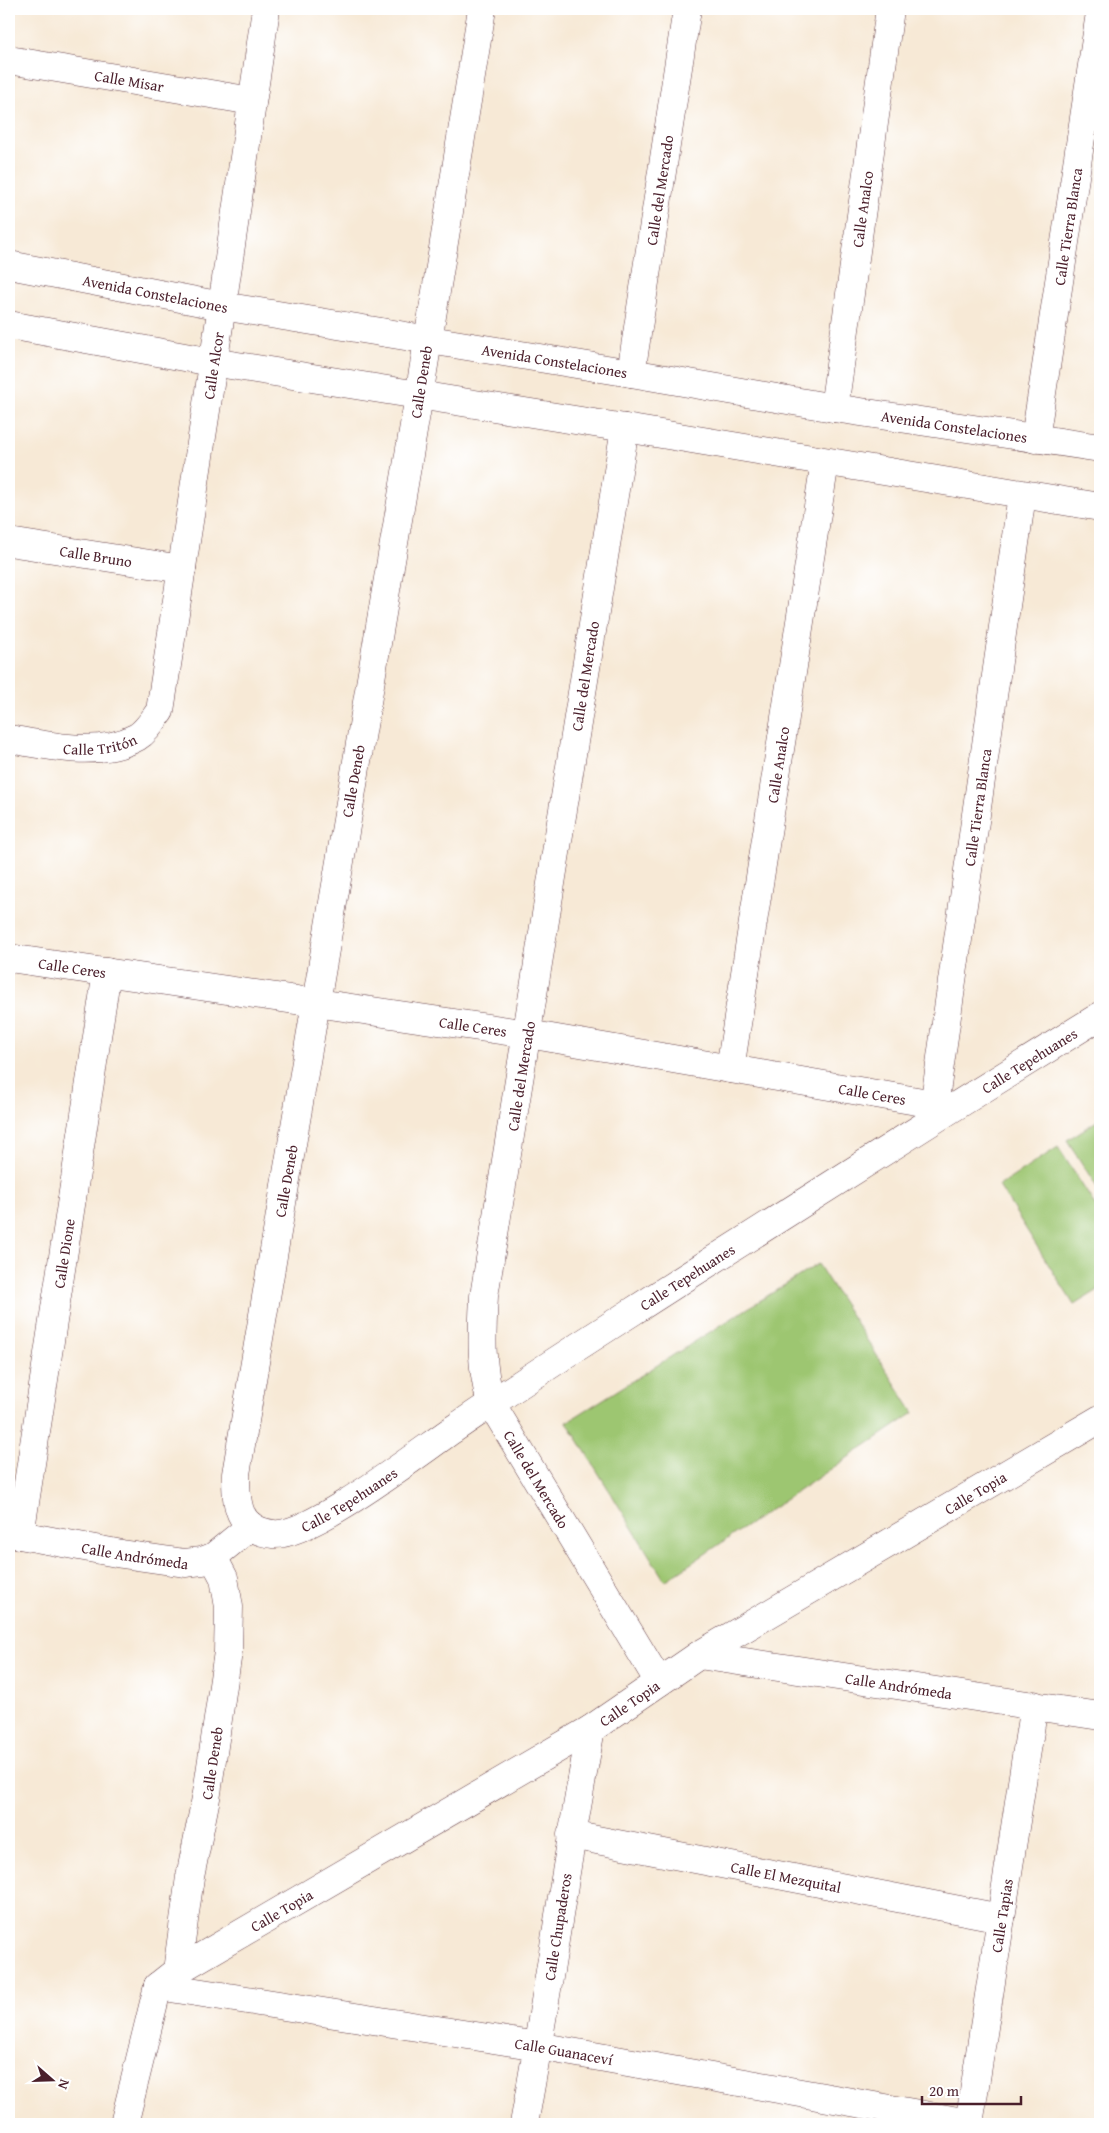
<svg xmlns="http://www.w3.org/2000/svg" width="1109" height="2133" font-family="'Gentium Book Plus',serif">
  <rect width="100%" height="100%" fill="#fff"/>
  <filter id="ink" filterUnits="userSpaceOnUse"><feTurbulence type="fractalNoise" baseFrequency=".02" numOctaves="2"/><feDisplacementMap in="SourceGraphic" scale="10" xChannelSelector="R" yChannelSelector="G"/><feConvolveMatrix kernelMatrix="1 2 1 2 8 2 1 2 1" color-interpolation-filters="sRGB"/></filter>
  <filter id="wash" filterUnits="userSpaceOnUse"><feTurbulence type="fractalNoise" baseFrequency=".0096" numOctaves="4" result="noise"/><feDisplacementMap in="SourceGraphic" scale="20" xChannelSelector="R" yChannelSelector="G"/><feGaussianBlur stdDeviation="1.12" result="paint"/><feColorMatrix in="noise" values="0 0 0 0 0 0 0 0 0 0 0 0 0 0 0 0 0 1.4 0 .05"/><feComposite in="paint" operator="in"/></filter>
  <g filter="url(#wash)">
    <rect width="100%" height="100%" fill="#f7e9d6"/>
    <path fill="#9dc671" stroke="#74724e" d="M1100,1119V1192L1067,1140Z
      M1058,1147L1100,1213V1289L1074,1305L999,1186Z
      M818,1264L914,1413L665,1581L567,1422Z"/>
  </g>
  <g filter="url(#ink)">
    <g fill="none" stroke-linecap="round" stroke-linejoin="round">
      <g stroke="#643d45" stroke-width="29">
        <g id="street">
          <path id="s1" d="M482,9L419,396L236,1474C236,1503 237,1530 273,1534C309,1538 421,1451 455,1428C532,1375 612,1325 691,1274C827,1187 963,1101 1100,1016"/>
          <path id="s2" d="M9,60L252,101"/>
          <path id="s3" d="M631,373L687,9"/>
          <path id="s4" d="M834,408L890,9"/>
          <path id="s5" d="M625,428L484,1296C482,1336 480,1364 491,1403L659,1682"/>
          <path id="s6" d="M1035,439L1100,13"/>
          <path id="s7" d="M9,542L182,569"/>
          <path id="s8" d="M9,739C49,746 99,758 137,737C147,731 153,720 160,711L222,306L266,9"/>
          <path id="s9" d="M9,958L528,1034L934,1104"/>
          <path id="s10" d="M730,1069L825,462"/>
          <path id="s11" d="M932,1120L1022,495"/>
          <path id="s12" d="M9,1533L122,1554L185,1563L202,1561L213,1557L251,1526"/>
          <path id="s13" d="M20,1535L107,972"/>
          <path id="s14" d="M699,1655L1100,1716"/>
          <path id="s15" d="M571,1835L1001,1918"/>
          <path id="s16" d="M177,1971L190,1877L207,1793L228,1652L229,1607L224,1578L213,1557"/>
          <path id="s17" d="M158,1986L177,1971L591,1729L699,1655L1100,1419"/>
          <path id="s18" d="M158,1986L538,2046L969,2123"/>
          <path d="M124,2124L158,1986"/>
          <path id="s19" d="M524,2124C548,1993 566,1861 591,1729"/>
          <path id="s20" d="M969,2124L1034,1705"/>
        </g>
      </g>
      <g stroke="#643d45" stroke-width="29">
        <g id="secondary">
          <path id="s21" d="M9,265L222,306L631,373L834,408L1100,448"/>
          <path d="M9,325L212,362L625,428L1100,507"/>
        </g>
      </g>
      <use href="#street" stroke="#fff" stroke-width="28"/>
      <use href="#secondary" stroke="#fff" stroke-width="28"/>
    </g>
  </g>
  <g text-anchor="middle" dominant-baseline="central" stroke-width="4" stroke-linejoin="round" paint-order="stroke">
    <g font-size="15" fill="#4a1f2b" stroke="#fff">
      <text stroke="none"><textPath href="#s2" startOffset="122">Calle Misar</textPath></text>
      <text stroke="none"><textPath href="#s3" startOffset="185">Calle del Mercado</textPath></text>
      <text stroke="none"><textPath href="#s4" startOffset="201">Calle Analco</textPath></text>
      <text stroke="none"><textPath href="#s6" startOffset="215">Calle Tierra Blanca</textPath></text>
      <text stroke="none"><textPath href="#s21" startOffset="149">Avenida Constelaciones</textPath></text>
      <text stroke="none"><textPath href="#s21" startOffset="554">Avenida Constelaciones</textPath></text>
      <text stroke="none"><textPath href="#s8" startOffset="515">Calle Alcor</textPath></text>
      <text transform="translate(421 382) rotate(-81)">Calle Deneb</text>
      <text stroke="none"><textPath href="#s21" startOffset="959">Avenida Constelaciones</textPath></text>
      <text stroke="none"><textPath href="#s7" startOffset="88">Calle Bruno</textPath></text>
      <text transform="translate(585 676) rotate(-81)">Calle del Mercado</text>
      <text stroke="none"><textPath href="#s8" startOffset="92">Calle Tritón</textPath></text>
      <text stroke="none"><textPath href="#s10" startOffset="308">Calle Analco</textPath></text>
      <text transform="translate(353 781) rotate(-80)">Calle Deneb</text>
      <text stroke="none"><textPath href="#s11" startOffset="316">Calle Tierra Blanca</textPath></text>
      <text stroke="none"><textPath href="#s9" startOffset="64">Calle Ceres</textPath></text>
      <text stroke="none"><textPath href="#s9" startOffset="469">Calle Ceres</textPath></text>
      <text stroke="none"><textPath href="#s1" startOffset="2460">Calle Tepehuanes</textPath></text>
      <text transform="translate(521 1076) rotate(-81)">Calle del Mercado</text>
      <text stroke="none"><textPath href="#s9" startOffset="874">Calle Ceres</textPath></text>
      <text transform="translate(286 1181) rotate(-80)">Calle Deneb</text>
      <text stroke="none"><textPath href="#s13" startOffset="285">Calle Dione</textPath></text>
      <text stroke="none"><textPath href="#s1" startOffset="2055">Calle Tepehuanes</textPath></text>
      <text stroke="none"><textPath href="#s5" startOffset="1076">Calle del Mercado</textPath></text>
      <text stroke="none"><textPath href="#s17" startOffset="955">Calle Topia</textPath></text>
      <text stroke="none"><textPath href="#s1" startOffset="1650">Calle Tepehuanes</textPath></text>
      <text stroke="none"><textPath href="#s12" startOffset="128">Calle Andrómeda</textPath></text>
      <text stroke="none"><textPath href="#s14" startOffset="202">Calle Andrómeda</textPath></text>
      <text stroke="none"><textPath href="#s17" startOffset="550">Calle Topia</textPath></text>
      <text stroke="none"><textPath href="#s16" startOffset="211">Calle Deneb</textPath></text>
      <text stroke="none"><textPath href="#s15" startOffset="219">Calle El Mezquital</textPath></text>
      <text stroke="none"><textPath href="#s17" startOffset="145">Calle Topia</textPath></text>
      <text stroke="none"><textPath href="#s20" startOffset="211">Calle Tapias</textPath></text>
      <text stroke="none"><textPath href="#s19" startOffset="200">Calle Chupaderos</textPath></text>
      <text stroke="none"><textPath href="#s18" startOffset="411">Calle Guanaceví</textPath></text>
    </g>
  </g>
  <rect width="1109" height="2133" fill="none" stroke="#fff" stroke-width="30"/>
  <g transform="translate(52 2080) rotate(110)" stroke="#ffffff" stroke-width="4" paint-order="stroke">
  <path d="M0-4L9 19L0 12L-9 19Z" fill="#4a1f2b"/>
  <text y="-8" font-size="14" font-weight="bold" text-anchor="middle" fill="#4a1f2b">N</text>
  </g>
  <path d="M922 2096v8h99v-8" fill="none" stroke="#4a1f2b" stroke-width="2.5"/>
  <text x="929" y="2096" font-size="15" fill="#4a1f2b" stroke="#ffffff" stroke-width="4" paint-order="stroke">20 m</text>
</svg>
